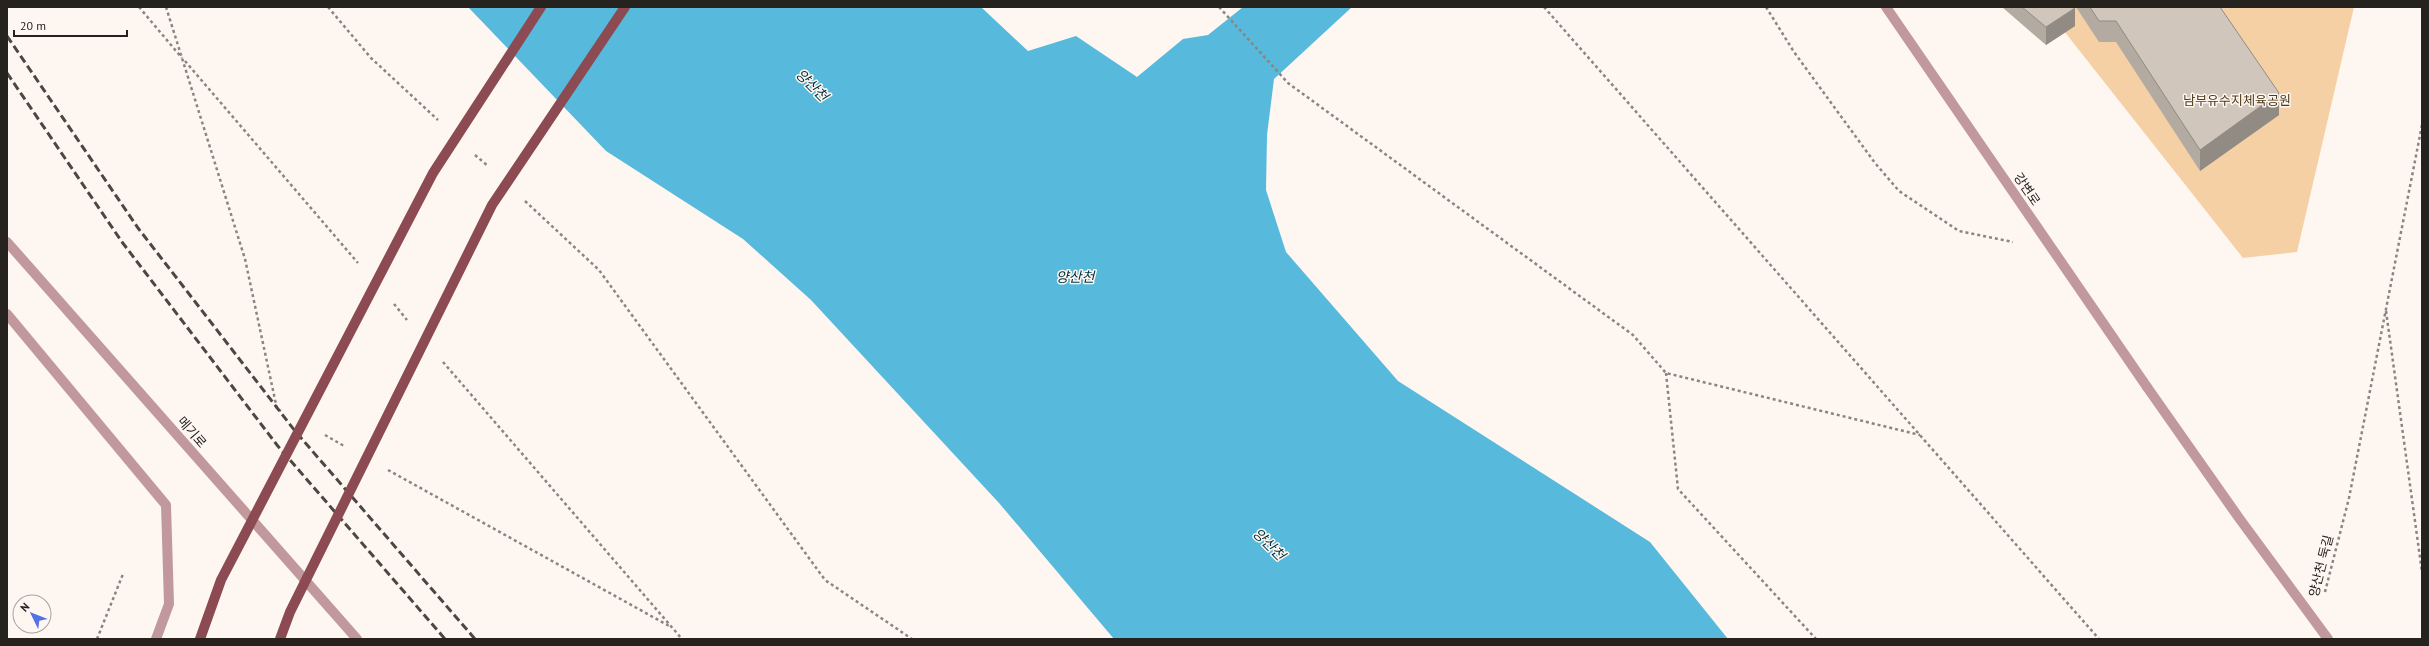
<svg xmlns="http://www.w3.org/2000/svg" width="2429" height="646" font-family="'PT Sans','Noto Sans KR',sans-serif">
  <rect width="100%" height="100%" fill="#fef7f1"/>
  <path fill="#f6d0a5" d="M2045,7H2354L2297,252L2243,258Z"/>
  <path fill="#57b9dc" d="M468,7H981L1028,51L1076,36L1137,77L1183,39L1208,35L1243,7H1352L1274,79L1267,135L1266,190L1286,252L1398,381L1650,542L1728,639H1114L999,503L811,300L743,239L606,151Z"/>
  <g fill="none" stroke-linecap="round" stroke-linejoin="round">
    <path stroke="#8a8580" stroke-width="2.5" stroke-dasharray="3 3" stroke-linecap="butt" d="M139,7L182,58
      M166,7L245,259L277,409L281,411
      M328,7L371,58L438,120
      M1219,7L1288,83L1633,335L1666,373L1920,435
      M1544,7L2099,639
      M1766,7L1794,52L1875,163L1899,191L1959,231L2013,242
      M185,61L358,263
      M475,155L488,166
      M525,201L599,270L825,580L912,639
      M394,304L407,320
      M2386,311L2422,572
      M443,362L682,639
      M1666,373L1678,489L1816,639
      M325,435L344,446
      M388,470L671,627
      M2325,592L2349,498L2422,125
      M97,639L123,574"/>
    <path stroke="#c1999c" stroke-width="10" d="M1886,7L2147,387
      M7,242L357,639
      M7,314L166,505L169,604L156,639"/>
    <path stroke="#4b4742" stroke-width="3" stroke-dasharray="8 4" stroke-linecap="butt" d="M7,36L138,228L295,431L475,639
      M7,73L122,242L277,445L445,639"/>
    <path stroke="#c1999c" stroke-width="10" d="M2147,387L2239,518L2328,639"/>
    <path stroke="#8c4a52" stroke-width="10" d="M200,639L221,580L433,173L541,7
      M280,639L290,612L492,205L625,7"/>
  </g>
  <path fill="#b3aaa1" d="M2002,7H2074L2075,26L2046,45Z
    M2076,7H2220L2279,115L2200,171L2116,42H2099Z"/>
  <path fill="#928b83" d="M2075,8V26L2046,45V27Z
    M2279,93V115L2200,171V150Z"/>
  <path fill="#d0c6bb" stroke="#928b83" d="M2022,7H2074L2075,8L2046,27Z
    M2090,7H2220L2279,93L2200,150L2116,21H2099Z"/>
  <g text-anchor="middle" dominant-baseline="central" stroke-width="3" stroke-linejoin="round" paint-order="stroke">
    <g font-size="13" fill="#4f381b" stroke="#fef7f1">
      <text x="2237" y="100">남부유수지체육공원</text>
    </g>
    <g font-size="13" fill="#26221e" stroke="#fef7f1">
      <text transform="translate(2027 189) rotate(56)">강변로</text>
      <text transform="translate(192 432) rotate(49)">메기로</text>
      <text transform="translate(2321 566) rotate(-76)">양산천 둑길</text>
    </g>
    <g font-size="14" font-style="italic" fill="#002f3d" stroke="#fef7f1">
      <text transform="translate(812 85) rotate(45)">양산천</text>
      <text x="1075" y="277">양산천</text>
      <text transform="translate(1269 544) rotate(45)">양산천</text>
    </g>
  </g>
  <rect width="2429" height="646" fill="none" stroke="#26221e" stroke-width="16"/>
  <g transform="translate(32 614) rotate(313)"><circle r="19" fill="#fef7f1" stroke="#a8a29d"/>
  <path d="M0-3L7 15L0 10L-7 15Z" fill="#5471e6"/>
  <text y="-6" font-size="11" font-weight="bold" text-anchor="middle" fill="#26221e">N</text>
  </g>
  <path d="M14 30v6h113v-6" fill="none" stroke="#26221e" stroke-width="2"/>
  <text x="20" y="30" font-size="12" fill="#26221e" stroke="#fef7f1" stroke-width="3" paint-order="stroke">20 m</text>
</svg>
